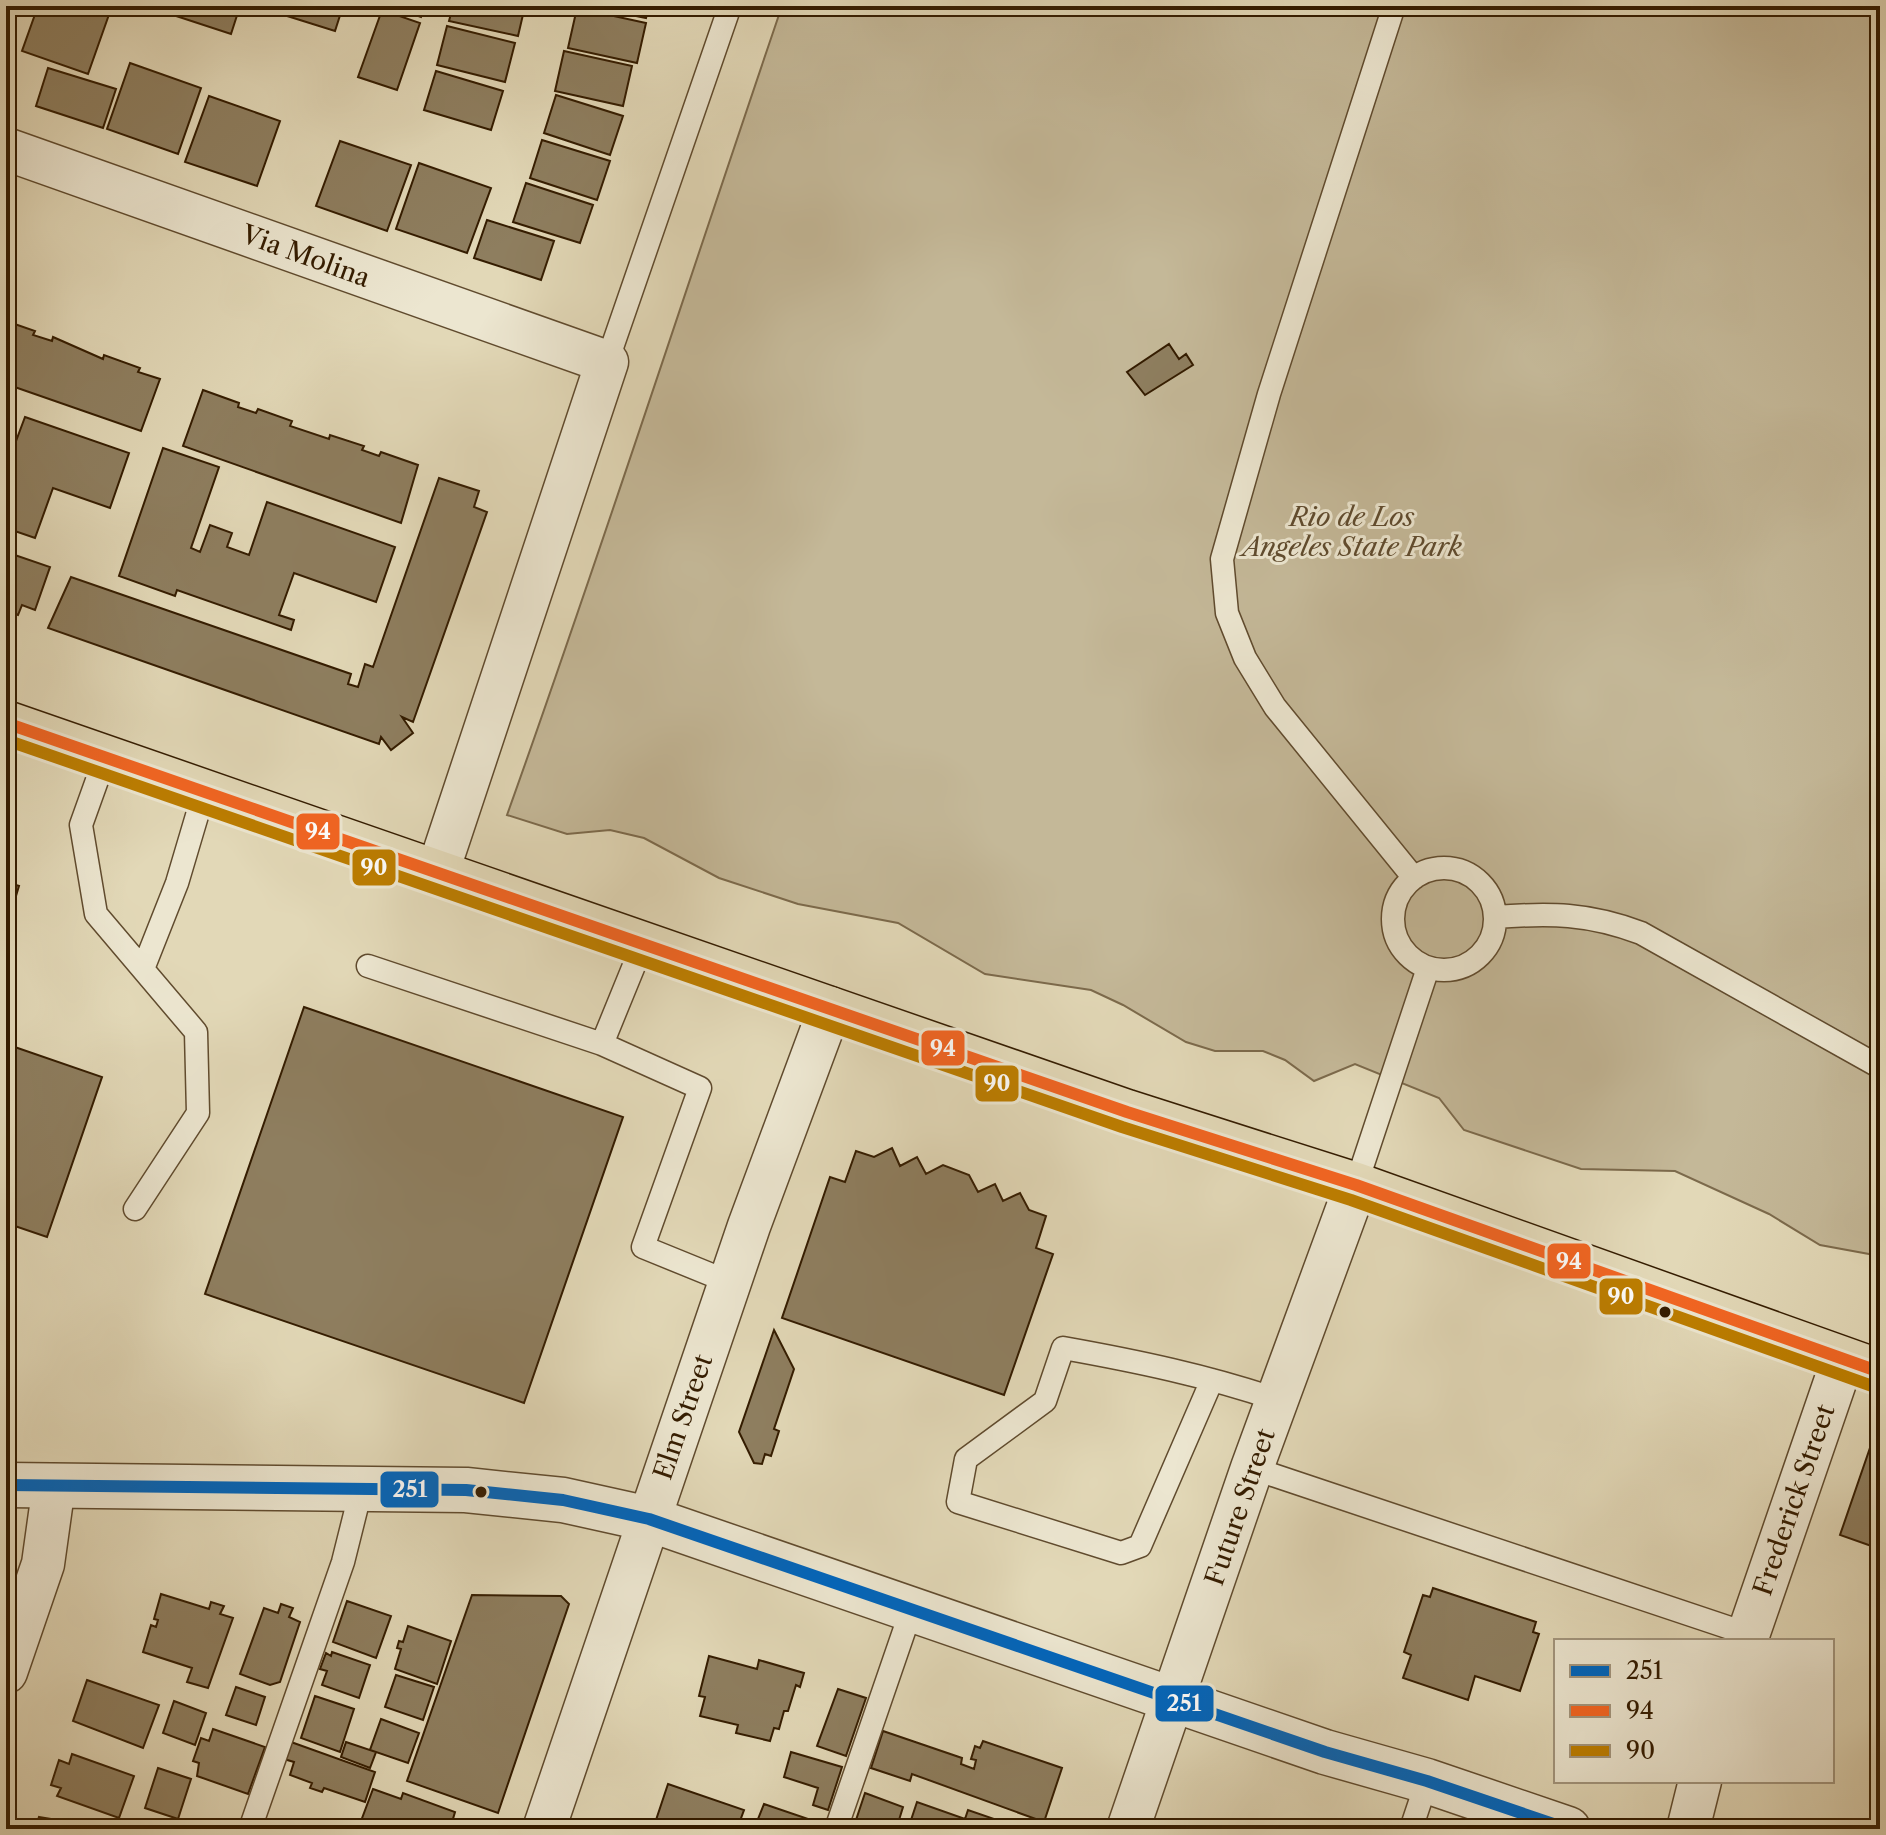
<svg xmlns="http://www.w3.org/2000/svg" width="1886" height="1835" font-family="'Libre Caslon Text',serif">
  <rect width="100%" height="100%" fill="#e2d8b7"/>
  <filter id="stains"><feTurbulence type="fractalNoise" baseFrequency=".0025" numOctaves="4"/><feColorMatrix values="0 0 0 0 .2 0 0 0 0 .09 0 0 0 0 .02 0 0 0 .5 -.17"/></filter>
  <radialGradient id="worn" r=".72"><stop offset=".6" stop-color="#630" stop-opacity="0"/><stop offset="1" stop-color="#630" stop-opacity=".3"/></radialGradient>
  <path fill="#c4b898" stroke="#7c6a4c" stroke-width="2" d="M782,6H1880V1256L1820,1245L1769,1214L1675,1171L1581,1169L1464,1130L1439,1098L1355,1064L1314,1081L1285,1060L1263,1051H1215L1186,1042L1123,1005L1091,990L985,974L898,923L798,904L719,878L644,838L610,830L567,834L507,815C603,547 690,276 782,6Z"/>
  <path fill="#8e7e5f" stroke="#341c00" stroke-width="2" d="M38,6H112L88,74L22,51Z
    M165,6H240L231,34L164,12Z
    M269,6H343L335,31L268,10Z
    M390,6H425L421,17Z
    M453,6H525L518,36L449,21Z
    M588,6H649L646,18Z
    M577,8L646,23L637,63L568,48Z
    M382,10L420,23L397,90L358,77Z
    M447,26L515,43L505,82L437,65Z
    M564,51L632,66L623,106L555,91Z
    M130,63L201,88L178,154L107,129Z
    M48,68L116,89L103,128L36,106Z
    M436,71L503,91L491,130L424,110Z
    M556,95L623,116L610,155L544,133Z
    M209,96L280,121L257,186L185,162Z
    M542,140L610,161L597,200L530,178Z
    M340,141L411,165L387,231L316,206Z
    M419,163L491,188L467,253L396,229Z
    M526,183L593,205L580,243L513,222Z
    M487,220L554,241L541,280L474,258Z
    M6,321L35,331L33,335L52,341L53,337L103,359L104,355L140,368L138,372L160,379L141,431L6,384Z
    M1169,344L1179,359L1186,354L1193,365L1145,395L1127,372Z
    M203,390L239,403L238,407L256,413L258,409L292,421L290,426L329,439L330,435L364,446L362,450L379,456L381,452L418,465L401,523L183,446Z
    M25,417L129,453L110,508L53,488L35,538L6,528V468Z
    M163,448L219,467L191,548L200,552L210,525L232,533L227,547L249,555L267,502L395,547L376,602L294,573L279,615L294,620L291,630L177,590L175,596L119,576Z
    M439,478L479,491L474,507L487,512L413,722L402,717L413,733L391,750L381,737L379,744L48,628L71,577L351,674L348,684L358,687L365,664L373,667Z
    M6,552L50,567L35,610L22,605L18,615L6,611Z
    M6,882L19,886L13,906L6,903Z
    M304,1007L623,1117L524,1403L205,1294Z
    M6,1044L102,1077L47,1237L6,1223Z
    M892,1148L900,1166L917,1157L926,1174L943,1165L969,1175L978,1192L995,1184L1003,1201L1020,1193L1029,1210L1046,1216L1036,1248L1053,1254L1004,1395L782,1318L830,1177L845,1182L856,1151L874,1157Z
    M774,1330L794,1369L774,1429L779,1431L771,1456L765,1454L762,1464L754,1463L739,1432Z
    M1872,1442L1880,1445V1549L1840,1535Z
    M1433,1588L1536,1622L1533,1632L1539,1634L1520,1691L1475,1676L1468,1700L1403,1678L1411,1655L1404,1652L1423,1595L1430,1597Z
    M161,1594L209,1609L211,1602L224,1606L220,1614L233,1618L208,1688L187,1682L192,1668L143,1652L151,1625L156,1627L158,1620L154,1619Z
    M472,1595L561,1596L569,1604L498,1813L407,1781Z
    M347,1601L391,1616L376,1658L333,1642Z
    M281,1604L293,1608L289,1617L300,1622L280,1682L270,1685L240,1674L264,1608L278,1613Z
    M408,1626L451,1641L437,1684L395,1669L401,1649L397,1648L399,1641L403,1642Z
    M332,1652L370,1665L359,1698L322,1685L327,1671L320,1669L326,1653L331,1656Z
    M709,1656L757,1669L759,1660L804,1673L800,1687L796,1685L788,1711H784L779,1729L774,1728L770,1741L736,1733L738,1725L700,1716L705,1697L699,1696Z
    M396,1675L434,1687L423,1720L385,1707Z
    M87,1680L159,1705L143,1748L73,1721Z
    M236,1687L265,1697L256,1725L226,1715Z
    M838,1689L866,1698L846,1756L817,1746Z
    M315,1696L354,1709L340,1752L301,1738Z
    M174,1701L206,1713L195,1745L163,1733Z
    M381,1719L419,1733L408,1763L370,1750Z
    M213,1729L265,1747L248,1794L197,1776L199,1763L193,1761L201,1738L209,1741Z
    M883,1731L962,1758L961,1764L974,1769L976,1760L971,1759L975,1746L980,1748L983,1741L1062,1768L1044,1822L912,1774L910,1781L871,1768Z
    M291,1742L375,1772L365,1802L324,1788L322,1792L310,1788L312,1783L290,1775L294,1762L284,1759Z
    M346,1742L376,1752L370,1768L341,1757Z
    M791,1752L842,1767L828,1810L813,1805L818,1788L784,1777Z
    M72,1754L134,1776L119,1818L57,1796L61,1788L51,1785L59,1760L69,1764Z
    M158,1768L191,1779L178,1819L145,1808Z
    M668,1784L744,1810L737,1829H653Z
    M373,1789L401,1799L403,1793L455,1812L450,1829H358Z
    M865,1793L903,1807L899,1820L910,1823L917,1802L965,1819L968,1810L1023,1829H853Z
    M764,1804L823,1824L821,1829H772L756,1824Z
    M39,1817L51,1819L82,1829H35Z"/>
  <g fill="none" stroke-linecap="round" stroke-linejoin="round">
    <g stroke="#604b2e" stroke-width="25">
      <path id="service" d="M1394,6L1269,394L1222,559L1227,613L1245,658L1275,707L1414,878
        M607,362L730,6
        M105,758L81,825L96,914L196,1032L198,1113L135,1209
        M1393 919a51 51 0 1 1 102 0a51 51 0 1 1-102 0Z
        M1495,917C1550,913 1588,913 1641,933L1880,1067
        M642,946L602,1044L700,1088L643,1247L729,1282
        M368,966L602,1044
        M143,969L177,883L204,792
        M1356,1185L1428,968
        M1212,1380L1140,1546L1121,1553L958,1502L966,1459L1045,1401L1063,1348C1136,1361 1208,1376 1278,1400
        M1252,1468L1748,1634
        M250,1829L343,1562L361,1490
        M836,1829L912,1608
        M1411,1829L1427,1781"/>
    </g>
    <g stroke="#604b2e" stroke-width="45">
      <path id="minor" d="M6,149L607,362L438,871
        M1746,1641L1843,1359
        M6,1672L43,1564L54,1485
        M544,1829L749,1226L830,1008
        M1128,1829L1252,1468L1356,1185
        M1688,1829L1700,1781"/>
    </g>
    <g stroke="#604b2e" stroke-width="47">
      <path id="tertiary" d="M6,1485L466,1490L563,1500L649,1519L1325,1752L1427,1781L1568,1829"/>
    </g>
    <g stroke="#341c00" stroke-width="47">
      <path id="primary" d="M6,723L1127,1112L1356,1185L1880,1372"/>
    </g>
    <use href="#service" stroke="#ece6d0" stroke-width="22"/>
    <use href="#minor" stroke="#ece6d0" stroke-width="42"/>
    <use href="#tertiary" stroke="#ece6d0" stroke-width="44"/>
    <use href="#primary" stroke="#e2d8b7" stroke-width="44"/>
    <g stroke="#ece6d0" stroke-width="18">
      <path id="bus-1" d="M6,1485L466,1490L563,1500L649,1519L1325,1752L1427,1781L1568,1829"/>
    </g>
    <g stroke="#ece6d0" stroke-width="18">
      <path id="bus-2" d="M6,723L1127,1112L1356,1185L1880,1372"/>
    </g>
    <g stroke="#ece6d0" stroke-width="18">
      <path id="bus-3" d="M6,740L1122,1127L1351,1200L1875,1387"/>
    </g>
    <use href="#bus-1" stroke="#0065bd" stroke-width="12"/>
    <use href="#bus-2" stroke="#f26522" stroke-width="12"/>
    <use href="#bus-3" stroke="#bc7d00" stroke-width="12"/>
  </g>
  <g fill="#341c00" stroke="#ece6d0" stroke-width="3">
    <circle cx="1665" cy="1312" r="7"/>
    <circle cx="481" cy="1492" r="7"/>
  </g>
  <g text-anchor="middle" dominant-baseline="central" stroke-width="6" stroke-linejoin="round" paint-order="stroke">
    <g font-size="26" fill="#341c00" stroke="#ece6d0">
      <text transform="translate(306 256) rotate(20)">Via Molina</text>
      <text transform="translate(683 1417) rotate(-71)">Elm Street</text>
      <text transform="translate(1794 1500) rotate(-71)">Frederick Street</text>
      <text transform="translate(1240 1507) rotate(-71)">Future Street</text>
    </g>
    <g font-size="26" font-style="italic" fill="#5f4b2e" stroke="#ece6d0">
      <text x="1352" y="517">Rio de Los<tspan x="1352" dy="30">Angeles State Park</tspan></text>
    </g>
  </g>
  <g stroke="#ece6d0" stroke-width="3">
    <rect x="295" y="812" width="46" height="39" rx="8" fill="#f26522"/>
    <rect x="351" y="848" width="46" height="39" rx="8" fill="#bc7d00"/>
    <rect x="920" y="1029" width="46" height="38" rx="8" fill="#f26522"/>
    <rect x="974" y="1064" width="46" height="39" rx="8" fill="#bc7d00"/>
    <rect x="1546" y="1242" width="46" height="38" rx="8" fill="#f26522"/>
    <rect x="1598" y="1277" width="46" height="39" rx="8" fill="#bc7d00"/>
    <rect x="379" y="1470" width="61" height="39" rx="8" fill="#0065bd"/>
    <rect x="1154" y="1684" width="61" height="39" rx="8" fill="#0065bd"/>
  </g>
  <g font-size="22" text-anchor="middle" font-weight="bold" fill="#fff">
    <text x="318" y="839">94</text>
    <text x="374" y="875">90</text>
    <text x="943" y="1056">94</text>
    <text x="997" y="1091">90</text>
    <text x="1569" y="1269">94</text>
    <text x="1621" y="1304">90</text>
    <text x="410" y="1497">251</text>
    <text x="1184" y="1711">251</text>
  </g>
  <rect width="1886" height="1835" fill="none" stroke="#e2d8b7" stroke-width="32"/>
  <rect x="8" y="8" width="1870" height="1819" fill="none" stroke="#341c00" stroke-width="4"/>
  <rect x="16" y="16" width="1854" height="1803" fill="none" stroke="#341c00" stroke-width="2"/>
  <rect x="1554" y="1639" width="280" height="144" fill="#ece6d0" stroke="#a2957d" stroke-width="2"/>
  <rect x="1570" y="1665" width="40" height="12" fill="#0065bd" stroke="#a2957d" stroke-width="2"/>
  <text x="1626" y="1679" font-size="24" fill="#341c00">251</text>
  <rect x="1570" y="1705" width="40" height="12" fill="#f26522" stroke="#a2957d" stroke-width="2"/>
  <text x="1626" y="1719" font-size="24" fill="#341c00">94</text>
  <rect x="1570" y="1745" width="40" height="12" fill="#bc7d00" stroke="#a2957d" stroke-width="2"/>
  <text x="1626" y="1759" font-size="24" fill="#341c00">90</text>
  <rect width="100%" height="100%" filter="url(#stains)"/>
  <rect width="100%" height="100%" fill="url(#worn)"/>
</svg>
